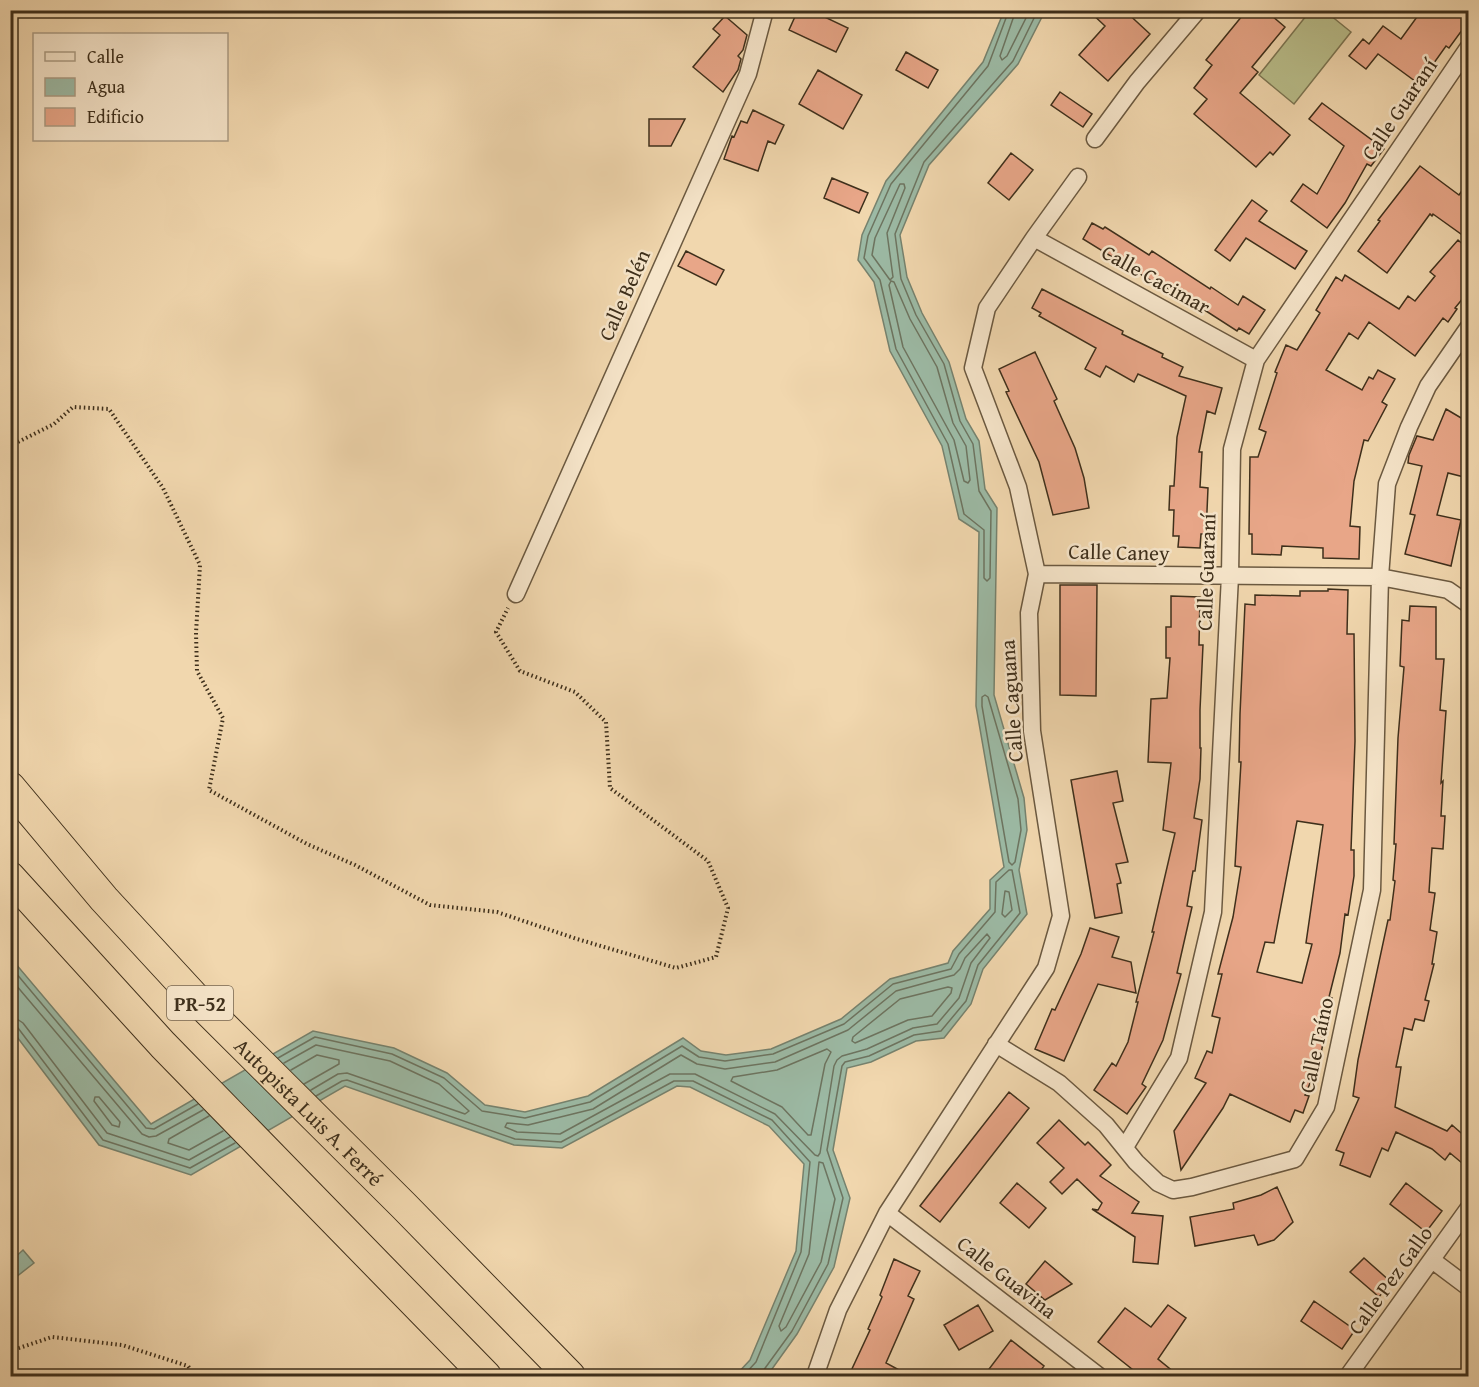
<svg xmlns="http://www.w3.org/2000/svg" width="1479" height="1387" font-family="'Gentium Book Plus',serif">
  <rect width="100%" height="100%" fill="#f1d7ae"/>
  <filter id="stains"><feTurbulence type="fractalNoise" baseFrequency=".00333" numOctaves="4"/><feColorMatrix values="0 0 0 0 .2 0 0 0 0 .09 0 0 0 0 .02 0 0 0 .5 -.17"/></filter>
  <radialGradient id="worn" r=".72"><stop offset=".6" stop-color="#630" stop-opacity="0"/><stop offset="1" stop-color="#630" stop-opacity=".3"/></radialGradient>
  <path fill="#b9be8b" stroke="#7c7653" stroke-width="1.5" d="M1310,11H1325L1351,32L1294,104L1259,75Z"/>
  <path fill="#9cbaa5" stroke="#76826e" stroke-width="1.5" d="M1004,11H1045L1018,64L929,165L900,235L907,277L922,313L949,362L966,419L979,441L985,489L997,508L994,695L1024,798L1027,830L1019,870L1027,914L983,969L971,1004L944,1038L916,1041L871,1062L847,1068L833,1150L850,1198L834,1267L797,1334L767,1376H735L750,1360L796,1251L804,1164L769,1126L690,1087L677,1086L562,1148L514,1145L345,1086L191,1175L99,1145L11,1029L10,957L151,1124L313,1031L394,1048L447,1073L485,1105L525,1112L588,1096L683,1038L701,1051L726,1055L771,1049L841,1019L890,979L948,963L953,951L990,909V880L1004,867L976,706L979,532L959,519L942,446L890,351L874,282L858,260L862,235L886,181L983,62Z
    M23,1250L34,1263L11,1281V1261Z"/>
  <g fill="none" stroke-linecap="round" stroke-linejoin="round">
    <path stroke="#6d7460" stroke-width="1.5" d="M1009,10L988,66L891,184L868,236L864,258L880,280L896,349L948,444L964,514L984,530V578L987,581L990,578L991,511L979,491L973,444L960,421L944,364L916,315L901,279L895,234L924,162L1013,61L1038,10
      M1016,10L1000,56L1002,60L1007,56L1030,10
      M900,184H904L905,188L887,233L893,277L890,280L872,255L875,238Z
      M891,281L894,282L910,319L937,367L953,423L966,446L970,480L968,483L964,481L954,440L903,347L889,285Z
      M985,695L988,697L1018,799L1021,830L1015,862L1012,865L1009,862L982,706V697Z
      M1005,891L1009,892L1012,910L1005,917L1002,914Z
      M987,934L990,938L971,963L959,998L937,1024L913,1028L867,1049L842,1056L837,1060L834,1066L820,1153L818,1156L815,1155L775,1114L695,1074H670L560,1134L517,1132L505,1127L507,1123L528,1125L593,1109L681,1055L697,1064L725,1069L775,1062L848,1030L896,991L954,975L960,969L965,958Z
      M10,966L146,1128L154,1129L198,1104
      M10,978L142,1134L149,1137L156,1136L203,1110
      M948,987L952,988L951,993L932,1016L908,1020L855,1043L852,1041L853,1037L900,999Z
      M10,1018L17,1019L23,1023L107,1133L189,1160L230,1137
      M10,1026L18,1028L103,1140L190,1168L235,1143
      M827,1049L831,1052L825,1064L811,1135H808L782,1107L731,1081L733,1077L777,1070Z
      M278,1058L315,1037L392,1054L444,1078L482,1111L525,1118L590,1102L682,1046L699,1057L725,1061L773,1054L844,1024L893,984L951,969L959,954L995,912L996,882L1009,870H1012L1020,913L978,965L966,1001L941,1031L914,1035L869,1056L845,1062L842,1066L827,1150L843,1198L828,1264L792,1331L763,1371L762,1376
      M284,1063L316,1045L390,1061L439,1084L469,1111L465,1114L347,1073L338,1074L311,1090
      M291,1070L317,1055L339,1060V1064L304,1084
      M316,1096L342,1081L347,1080L515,1139L561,1142L674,1081H693L772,1120L810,1162L801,1252L756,1362L743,1376
      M95,1097H99L120,1122L119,1127L112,1125L94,1101Z
      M209,1116L169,1139L168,1143L189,1150L223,1131
      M819,1162L823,1163L835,1199L821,1262L786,1327L781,1331L779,1326L809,1254Z"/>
  </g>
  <path fill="#e8a688" stroke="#3e2f1b" stroke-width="1.5" fill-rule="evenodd" d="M798,10H810L848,28L836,52L789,30Z
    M1088,10H1124L1150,34L1108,81L1079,55L1105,26Z
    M1247,10H1265L1285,27L1252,67L1258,72L1240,93L1290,135L1273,155L1270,152L1256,167L1194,114L1207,99L1194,88L1212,65L1206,60Z
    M1422,10H1468V22L1449,48L1446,46L1419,84L1378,54L1366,69L1349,56L1363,39L1369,44L1383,26L1401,39Z
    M725,16L747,35L743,50L738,56L741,59L738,70L723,92L693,67L720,35L713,29Z
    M906,52L938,70L928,88L896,70Z
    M818,70L862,95L843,129L799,104Z
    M1060,92L1092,114L1083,127L1051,105Z
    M1322,103L1384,149L1371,166L1367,164L1345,203L1327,228L1291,201L1303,184L1317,194L1344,146L1309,119Z
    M753,110L784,125L775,144L768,141L758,171L724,159L732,136L734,137L741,121L747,123Z
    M649,119H685L671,146H649Z
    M1011,153L1033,170L1009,200L988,183Z
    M1420,166L1459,195L1468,182V239L1433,214L1432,216L1430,214L1387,273L1358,251L1380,221L1378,220Z
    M832,178L868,193L859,213L824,198Z
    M1252,200L1267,211L1259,221L1307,251L1295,269L1246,238L1230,261L1215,250Z
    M1092,223L1103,229L1105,227L1149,255L1152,251L1210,289L1211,287L1238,305L1243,296L1265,310L1249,334L1239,328L1237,331L1189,300V301L1159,283L1158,285L1083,239Z
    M1458,240L1468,249V292L1455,308L1457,309L1448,322L1443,318L1415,356L1369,322L1358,339L1349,333L1326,370L1362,390L1369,377L1373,379L1378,370L1395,379L1382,402L1387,405L1368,441L1364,440L1354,481L1350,526L1360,527L1359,559L1323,558V548L1282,546L1281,555L1252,554V534H1249L1250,457H1258L1266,432L1259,429L1277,373L1275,372L1286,345L1297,350L1320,313L1316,310L1336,277L1342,281L1345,275L1399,309L1408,296L1415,301L1435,276L1430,272Z
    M686,251L724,270L716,285L678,266Z
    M1042,289L1123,331L1122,334L1163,354L1162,357L1183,367L1179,376L1222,388L1215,414L1207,411L1199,452H1202L1200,487L1208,488L1206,534H1201L1200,548L1178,547L1179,536H1173L1174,510H1169L1170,486H1174L1177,437L1186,396L1138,374L1134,382L1106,366L1100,377L1085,369L1096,348L1039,316L1041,313L1032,308Z
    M1035,352L1057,399L1054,401L1075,448L1084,478L1089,508L1053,515L1039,462L1006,392L1009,391L999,369Z
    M1446,409L1468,422V478L1448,473L1437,515L1461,520L1451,566L1405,554L1415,515L1410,514L1422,466L1408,463L1409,455L1417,436L1433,440Z
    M1060,585H1097L1096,696L1060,695Z
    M1328,589L1348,590L1347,634H1354L1355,741L1351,850H1354V876L1348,915L1345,914L1340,953L1329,997L1332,998L1321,1043L1323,1044L1319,1062L1305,1095L1309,1096L1303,1113L1295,1110L1290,1122L1230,1094L1223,1108L1181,1170L1174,1131L1206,1083L1195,1078L1207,1051L1212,1053L1220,1018L1212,1016L1222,974H1218L1233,917L1241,867L1235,866L1241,762H1239L1240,714L1245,604L1255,605V595L1300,596V591H1328ZM1297,821L1323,825L1306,943L1312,944L1302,983L1257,972L1265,942L1274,943Z
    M1171,596L1200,597L1199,645H1203L1200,710V748H1201L1200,779L1194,818L1202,820L1195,871H1193L1187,906L1192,907L1177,973L1181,974L1163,1040L1142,1084L1146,1087L1127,1114L1094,1090L1112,1063L1116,1066L1128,1042L1138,1002H1136L1154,932H1152L1175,833L1163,830L1171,763L1148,762L1151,699L1167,698L1170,658H1166V627H1171Z
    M1410,606L1436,607V659H1444L1440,710L1446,711L1441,783L1443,781L1441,816H1445L1443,849L1432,848L1429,892L1435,893L1430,930L1437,932L1432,964H1434L1425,1000L1429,1001L1424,1021L1415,1019L1412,1030L1404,1028L1396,1067H1401L1395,1107L1447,1131L1452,1125L1468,1139V1168L1450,1153L1445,1160L1432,1149L1396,1132L1388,1151L1382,1148L1370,1177L1340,1165L1344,1153L1336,1150L1359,1098L1353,1096L1358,1060L1388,920H1390L1395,881L1393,880L1396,844H1394L1398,738L1404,667L1400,666L1402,620L1409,621Z
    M1117,771L1123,801L1113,803L1128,862L1116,864L1121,883L1117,884L1122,913L1095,918L1071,780Z
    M1090,928L1119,937L1112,957L1131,962L1136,993L1098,984L1064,1061L1035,1049L1052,1009L1055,1010L1081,954Z
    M1009,1092L1029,1108L940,1222L920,1206Z
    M1059,1120L1085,1145L1088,1142L1111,1165L1100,1176L1139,1202L1132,1213L1163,1216L1158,1264L1133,1262L1135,1237L1092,1209L1098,1210L1102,1203L1077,1179L1062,1194L1050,1182L1064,1168L1037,1143Z
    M1017,1183L1046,1208L1029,1228L1000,1203Z
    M1406,1183L1442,1211L1426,1232L1390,1204Z
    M1277,1187L1293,1222L1274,1240L1258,1245L1254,1235L1195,1246L1190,1217L1234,1209L1233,1203L1261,1195Z
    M1364,1258L1391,1282L1379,1297L1350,1272Z
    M894,1259L920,1271L908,1296L914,1299L886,1363L912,1377H862L851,1371L870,1330L868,1329L882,1297L880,1295Z
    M1045,1261L1072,1284L1045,1300L1026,1284Z
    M1314,1301L1355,1330L1342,1349L1301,1321Z
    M978,1305L993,1331L959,1350L944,1325Z
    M1168,1305L1186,1318L1158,1359L1180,1377H1142L1098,1342L1125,1308L1151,1327Z
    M1011,1340L1044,1366L1036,1377H983Z"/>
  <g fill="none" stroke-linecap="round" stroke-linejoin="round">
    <g stroke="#6b5940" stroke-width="19">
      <path id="street" d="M1095,139L1137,82L1198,10
        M1034,238L1256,360
        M1037,574L1380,577L1448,590L1468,604
        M516,594L748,74L765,10
        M996,1044L1059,1083L1106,1125L1136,1162L1158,1183L1173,1190L1192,1187L1295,1159L1326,1107L1372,890L1380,577L1387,484L1409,427L1428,386L1468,328
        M1125,1147L1179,1058L1213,912L1230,576L1232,449L1256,360L1468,48
        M887,1213L1099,1376
        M1432,1260L1468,1287
        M815,1376L838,1310L887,1213L1046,968L1061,916L1032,731L1029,613L1037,574L1018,487L973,368L987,308L1034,238L1078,177
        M1348,1376L1468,1209"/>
    </g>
    <g stroke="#3e2f1b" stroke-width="32">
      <g id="highway">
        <path id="s1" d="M10,787L104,899L199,1002L404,1206L570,1376"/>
        <path d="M10,877L163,1045L486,1376"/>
      </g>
    </g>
    <path stroke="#3e2f1b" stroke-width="4" stroke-dasharray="1.5 3" stroke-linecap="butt" d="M10,446L54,424L73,407L109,409L163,488L200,565L196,633L197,671L223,718L209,790L307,844L355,865L430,905L497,912L577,939L676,968L716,957L728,908L708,861L610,788L606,722L575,692L520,671L496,632L508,608
      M10,1351L52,1337L122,1345L188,1366L195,1376"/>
    <use href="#street" stroke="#f6e5ca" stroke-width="16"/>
    <use href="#highway" stroke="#f1d7ae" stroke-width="30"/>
  </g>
  <g text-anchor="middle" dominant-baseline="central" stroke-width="5" stroke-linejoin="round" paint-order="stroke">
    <rect fill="#f6e5ca" stroke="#756650" stroke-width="1.5" x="167" y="986" width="66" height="34" rx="4.5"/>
    <g font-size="20" font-weight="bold" fill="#3e2f1b">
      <text x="200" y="1003">PR-52</text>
    </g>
    <g font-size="21" fill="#3e2f1b" stroke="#f6e5ca">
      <text transform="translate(1399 109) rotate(-56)">Calle Guaraní</text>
      <text transform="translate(1156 279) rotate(29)">Calle Cacimar</text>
      <text transform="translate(624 295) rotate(-66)">Calle Belén</text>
      <text transform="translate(1119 552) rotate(1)">Calle Caney</text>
      <text transform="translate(1206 572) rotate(-88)">Calle Guaraní</text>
      <text transform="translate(1011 701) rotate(-94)">Calle Caguana</text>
      <text transform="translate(1316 1045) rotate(-78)">Calle Taíno</text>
      <text stroke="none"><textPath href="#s1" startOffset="442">Autopista Luis A. Ferré</textPath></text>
      <text transform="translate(1007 1277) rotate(38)">Calle Guavina</text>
      <text transform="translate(1390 1280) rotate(-54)">Calle Pez Gallo</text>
    </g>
  </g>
  <rect width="1479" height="1387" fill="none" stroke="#f1d7ae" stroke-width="36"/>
  <rect x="12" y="12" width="1455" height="1363" fill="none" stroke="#3e2f1b" stroke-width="3"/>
  <rect x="18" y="18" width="1443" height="1351" fill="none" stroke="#3e2f1b" stroke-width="1.5"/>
  <rect x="33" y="33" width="195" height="108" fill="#f6e5ca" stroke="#ac9c84" stroke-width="1.5"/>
  <rect x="45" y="52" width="30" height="9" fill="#f6e5ca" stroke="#ac9c84" stroke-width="1.5"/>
  <text x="87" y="63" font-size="18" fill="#3e2f1b">Calle</text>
  <rect x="45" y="78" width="30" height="18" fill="#9cbaa5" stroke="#ac9c84" stroke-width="1.5"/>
  <text x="87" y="93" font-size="18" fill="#3e2f1b">Agua</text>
  <rect x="45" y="108" width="30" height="18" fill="#e8a688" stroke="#ac9c84" stroke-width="1.5"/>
  <text x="87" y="123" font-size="18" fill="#3e2f1b">Edificio</text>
  <rect width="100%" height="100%" filter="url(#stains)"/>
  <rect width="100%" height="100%" fill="url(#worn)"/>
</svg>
